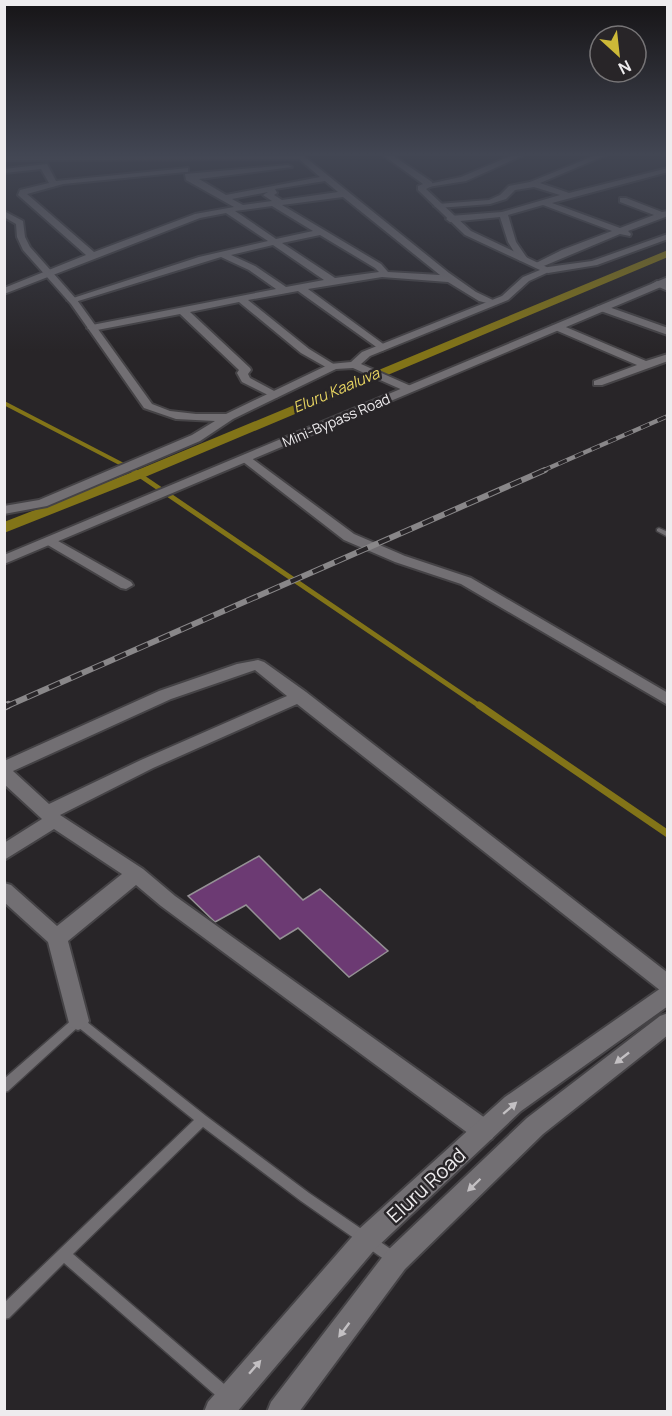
<svg xmlns="http://www.w3.org/2000/svg" width="672" height="1416" font-family="Manrope,sans-serif">
  <rect width="100%" height="100%" fill="#282528"/>
  <g fill="none" stroke-linecap="round" stroke-linejoin="round">
    <path stroke="#827418" stroke-width="4" d="M4,403L135,471"/>
    <path stroke="#827418" stroke-width="5" d="M132,470L481,707"/>
    <path stroke="#827418" stroke-width="7" d="M479,705L668,834"/>
    <path fill="#827418" fill-rule="evenodd" d="M668,250V257L145,477L4,533V522L135,471Z"/>
  </g>
  <path fill="#6c3a73" stroke="#959195" stroke-width="1.5" d="M259,856L303,900L320,889L388,951L349,977L298,928L280,939L246,905L215,922L188,896Z"/>
  <g fill="none" stroke-linecap="round" stroke-linejoin="round">
    <g stroke="#454346" stroke-width="3">
      <path id="service" d="M659,528L668,532V537L657,531V529Z
        M78,1016L82,1018L206,1116L309,1193L398,1254L399,1258L398,1262L393,1264L388,1262L301,1201L203,1127L73,1254L231,1390L233,1395L231,1400L226,1402L221,1400L64,1263L9,1318L4,1319V1303L194,1120L78,1027L8,1091L4,1092V1079L74,1018Z"/>
    </g>
    <g stroke="#454346" stroke-width="4">
      <path id="minor" d="M292,153H300L449,273L476,292L495,301V305L479,301L448,282L382,277L308,289L386,346L387,348L382,351L298,291L248,300L309,349L335,365V369L331,370L301,353L239,302L190,312L250,368L251,370L248,374L250,378L278,393V397L274,398L242,382L237,373L239,370L180,314L92,331L87,328L92,325L276,289L249,270L221,257L75,302L67,300L199,257L268,241L226,213L200,218L4,294V288L86,255L18,195L20,190L49,183L41,169L4,173V169L47,164L56,181L188,168V172H185L63,184L27,194L94,252L195,214L234,207L186,180L185,174L288,165L292,167L199,179L226,195L320,177L299,159L4,160V156L294,155ZM325,181L338,192L282,200L274,195L277,193L275,189ZM268,192L263,195L272,201L243,205L232,199ZM343,197L440,275L388,272L381,264L282,205ZM272,206L313,231L276,239L235,211ZM320,235L375,268L379,272L335,278L282,243ZM273,245L324,280L286,287L255,266L231,255Z
        M518,153H528L466,181L428,187L424,185L461,177Z
        M601,153H611L540,183L569,193L668,168V172L552,203L620,228L654,215L620,202V198H626L662,212L668,211V216L628,231L631,234L630,236L620,234L539,268L536,267V263L562,250L612,231L543,205L508,215L516,242L527,258L522,261L519,260L508,242L500,217L450,222L446,219L450,216L502,212L560,195L534,187L515,190L506,199L490,204L438,208L434,206L438,204L489,200L500,195L509,186L530,182Z
        M661,153H668V155H662Z
        M668,234V239L597,265L548,273L543,270L548,267L592,261Z
        M657,281L668,285V291L652,284Z
        M598,306H606L668,328V335L598,310Z
        M553,325H561L646,361L668,354V361L602,385H594V381L637,365L553,329Z
        M51,537L131,582L133,585L126,589L121,588L46,544L44,541L46,538Z
        M258,660L264,662L306,692L668,973V993L661,991L297,704L153,768L60,815L143,869L175,896L492,1123L496,1131L492,1139L484,1142L476,1139L161,906L136,885L68,941L89,1021L86,1027L78,1030L70,1027L48,942L4,902V883L11,885L57,926L122,874L54,829L4,860V843L42,819L4,784V761L159,691L237,664ZM255,670L287,696L141,760L49,804L13,771L171,699Z"/>
    </g>
    <g stroke="#454346" stroke-width="4">
      <path id="tertiary" d="M380,153H389L432,182V186L426,189L471,231L553,270L529,281L508,300L370,356L361,364L413,387V391H405L353,368L336,369L233,419L200,441L47,506L4,514V506L39,500L192,435L215,421L176,419L144,408L71,304L23,250L17,237L16,224L4,217V211L23,221L25,237L30,247L77,300L152,404L170,411L196,414H226L330,364L351,362L362,352L502,296L523,277L540,270L465,235L418,190V186L423,184Z
        M246,454L354,534L405,556L471,578L668,693V705L461,584L395,562L344,540L242,461L240,458Z"/>
    </g>
    <g stroke="#454346" stroke-width="4">
      <path id="secondary" d="M668,277V284L4,564V555Z
        M668,985V1006L521,1111L376,1248L237,1412H204L208,1402L358,1230L505,1097L661,988Z
        M668,1013V1035L543,1134L405,1269L299,1412H267L271,1402L387,1251L527,1118L660,1016Z"/>
    </g>
    <use href="#service" fill="#726f73" fill-rule="evenodd"/>
    <use href="#minor" fill="#726f73" fill-rule="evenodd"/>
    <use href="#tertiary" fill="#726f73" fill-rule="evenodd"/>
    <use href="#secondary" fill="#726f73" fill-rule="evenodd"/>
    <g stroke="#898789" stroke-width="4.5">
      <path id="rail-far2" d="M542,471L668,416"/>
    </g>
    <g stroke="#898789" stroke-width="6">
      <path id="rail-far1" d="M5,707L545,470"/>
    </g>
    <g stroke="#898789" stroke-width="8">
      <path id="rail" d="M4,707L8,705"/>
    </g>
    <use href="#rail-far2" stroke="#282528" stroke-width="3" stroke-dasharray="9" stroke-linecap="butt"/>
    <use href="#rail-far1" stroke="#282528" stroke-width="4" stroke-dasharray="12" stroke-linecap="butt"/>
    <use href="#rail" stroke="#282528" stroke-width="5" stroke-dasharray="16" stroke-linecap="butt"/>
  </g>
  <defs><path id="oneway-solid" d="M-6-.8H1V-3.2L6.5 0L1 3.2V.8H-6Z" transform="scale(1.5)"/></defs>
  <g fill="#c3c0c3">
    <use href="#oneway-solid" transform="translate(622 1058) rotate(142)"/>
    <use href="#oneway-solid" transform="translate(510 1108) rotate(-41)"/>
    <use href="#oneway-solid" transform="translate(474 1185) rotate(136)"/>
    <use href="#oneway-solid" transform="translate(344 1330) rotate(127)"/>
    <use href="#oneway-solid" transform="translate(255 1367) rotate(-49)"/>
  </g>
  <linearGradient id="sky" x2="0" y2="1"><stop stop-color="#161416"/><stop offset="0.44" stop-color="#424653"/><stop offset="1" stop-color="#424653" stop-opacity="0"/></linearGradient>
  <rect width="672" height="351" fill="url(#sky)"/>
  <g text-anchor="middle" dominant-baseline="central" stroke-width="5" stroke-linejoin="round" paint-order="stroke">
    <g font-size="14" fill="#eeecee" stroke="#282528">
      <text transform="translate(336 420) rotate(-23)">Mini-Bypass Road</text>
    </g>
    <g font-size="15" font-style="italic" fill="#e8d561" stroke="#282528">
      <text transform="translate(336 390) rotate(-23)">Eluru Kaaluva</text>
    </g>
    <g font-size="20" fill="#eeecee" stroke="#282528">
      <text transform="translate(426 1185) rotate(-43)">Eluru Road</text>
    </g>
  </g>
  <rect width="672" height="1416" fill="none" stroke="#eeecee" stroke-width="12"/>
  <g transform="translate(618 54) rotate(153)"><circle r="28" fill="#282528" stroke="#777577" stroke-width="1.5"/>
  <path d="M0-4.5L10 22L0 15L-10 22Z" fill="#cdb938"/>
  <text y="-9" font-size="16" font-weight="bold" text-anchor="middle" fill="#eeecee">N</text>
  </g>
</svg>
